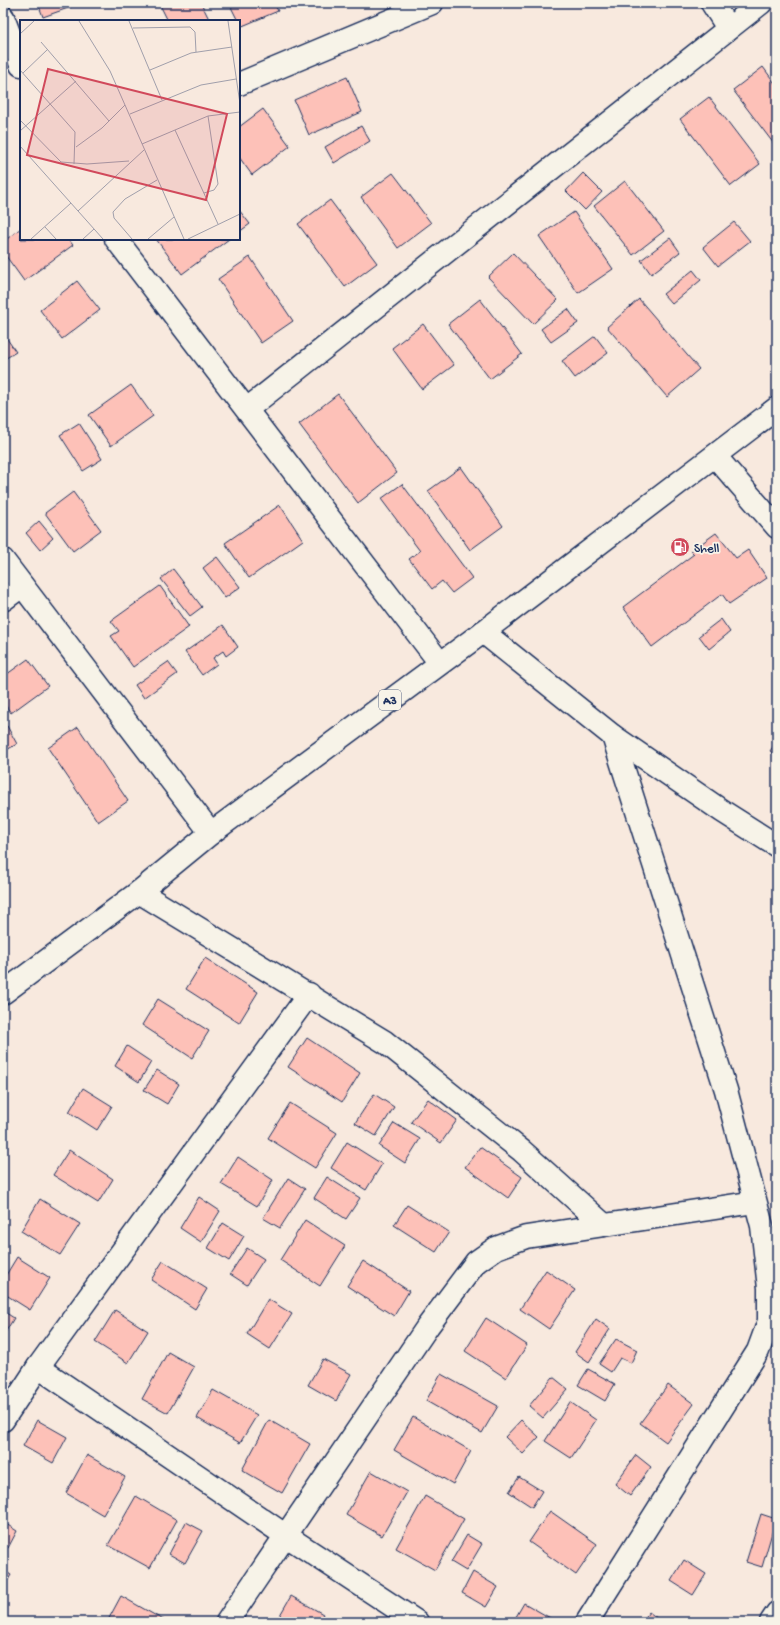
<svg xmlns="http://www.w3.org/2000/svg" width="780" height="1625" viewBox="0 0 780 1625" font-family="'Gochi Hand',sans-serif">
  <rect width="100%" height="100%" fill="#f8e9de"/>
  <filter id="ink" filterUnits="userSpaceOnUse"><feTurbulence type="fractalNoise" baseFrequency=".025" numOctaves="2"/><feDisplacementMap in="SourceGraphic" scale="8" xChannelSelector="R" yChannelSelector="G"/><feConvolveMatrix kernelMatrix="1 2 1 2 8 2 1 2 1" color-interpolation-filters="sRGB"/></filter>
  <g filter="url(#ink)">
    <!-- building -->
    <g fill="#fdc1b8" stroke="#1b2f5e">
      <polygon points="38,3 82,3 43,17"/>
      <polygon points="159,3 201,3 210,21 168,21"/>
      <polygon points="229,3 274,3 278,11 240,27 239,21 238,21"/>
      <polygon points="763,67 777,86 777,148 733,90"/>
      <polygon points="347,77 362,112 309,135 294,100"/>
      <polygon points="709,97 760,164 731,186 680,119"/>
      <polygon points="263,109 290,146 252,175 239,157 239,127"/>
      <polygon points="361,126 370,141 334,163 325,147"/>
      <polygon points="393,173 431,223 398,248 361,197"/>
      <polygon points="583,173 602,192 585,210 566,191"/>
      <polygon points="625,181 664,231 633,255 594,206"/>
      <polygon points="330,200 377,263 345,287 298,224"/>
      <polygon points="239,210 250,224 239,232"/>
      <polygon points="574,212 613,269 578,293 539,236"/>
      <polygon points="734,222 750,241 718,266 703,247"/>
      <polygon points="21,228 21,239 68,239 73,245 24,281 3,252 3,242"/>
      <polygon points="670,238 680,252 651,274 641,260"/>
      <polygon points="156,239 229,239 182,274"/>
      <polygon points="513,253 558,300 533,324 488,277"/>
      <polygon points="250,257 293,321 261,343 218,279"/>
      <polygon points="693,270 701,280 672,304 663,294"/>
      <polygon points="77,281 100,310 62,339 40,310"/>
      <polygon points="480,299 522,354 490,379 448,324"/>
      <polygon points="639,299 699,369 667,397 607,327"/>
      <polygon points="568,309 578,323 551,342 541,329"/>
      <polygon points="423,324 454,365 422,389 392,348"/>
      <polygon points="3,333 16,352 3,360"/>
      <polygon points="595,336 608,353 575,378 562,361"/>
      <polygon points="131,385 153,416 111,446 89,415"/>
      <polygon points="338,394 397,473 358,503 299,424"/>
      <polygon points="79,423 102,459 83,471 60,435"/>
      <polygon points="461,467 503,526 470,550 428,491"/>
      <polygon points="402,484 472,578 452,593 442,581 432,589 409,559 420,551 381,499"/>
      <polygon points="73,492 101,530 73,551 45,513"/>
      <polygon points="280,505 303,540 249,578 225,543"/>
      <polygon points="39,521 53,538 40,550 26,533"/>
      <polygon points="716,533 736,558 748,550 767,578 729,604 722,594 652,647 623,607 694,554 691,551"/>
      <polygon points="217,557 240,587 225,598 203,568"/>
      <polygon points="173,569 202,607 190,616 161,579"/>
      <polygon points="160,586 189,627 133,667 111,636 119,631 111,621"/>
      <polygon points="721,619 730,632 709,649 699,636"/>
      <polygon points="223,625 238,647 226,656 223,651 213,658 217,664 202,675 185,652"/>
      <polygon points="28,659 48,686 11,713 3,702 3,677"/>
      <polygon points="168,662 177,674 144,698 135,685"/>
      <polygon points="7,726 17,744 3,752 3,728"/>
      <polygon points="78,727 128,801 98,822 48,748"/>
      <polygon points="777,741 777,756 770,751"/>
      <polygon points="205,958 258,992 239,1023 186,989"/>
      <polygon points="158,999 209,1031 192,1058 142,1025"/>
      <polygon points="307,1038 360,1073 342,1102 288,1067"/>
      <polygon points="127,1046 151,1062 139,1082 115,1066"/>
      <polygon points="157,1070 179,1084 167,1104 144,1090"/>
      <polygon points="83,1088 112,1106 97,1130 69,1112"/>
      <polygon points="374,1094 394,1107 376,1136 355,1123"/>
      <polygon points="428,1099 457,1120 441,1143 411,1122"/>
      <polygon points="290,1103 337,1133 315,1168 268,1138"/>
      <polygon points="394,1123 420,1139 405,1163 379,1146"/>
      <polygon points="347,1142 382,1164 366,1190 331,1168"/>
      <polygon points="480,1147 522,1177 508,1198 465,1167"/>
      <polygon points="69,1150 113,1179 98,1203 53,1175"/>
      <polygon points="238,1157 273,1180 257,1206 221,1184"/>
      <polygon points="327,1177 360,1198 346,1219 314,1198"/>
      <polygon points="288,1178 305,1189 280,1228 263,1218"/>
      <polygon points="199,1197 220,1211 201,1242 180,1228"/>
      <polygon points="40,1199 80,1224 60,1255 21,1231"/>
      <polygon points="407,1205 449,1232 436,1252 394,1225"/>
      <polygon points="305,1220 345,1246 320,1286 280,1260"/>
      <polygon points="223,1223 244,1236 229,1261 208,1248"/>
      <polygon points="247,1248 264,1259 247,1285 230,1274"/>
      <polygon points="17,1257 50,1278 30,1310 3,1293 3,1280"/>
      <polygon points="163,1261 207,1289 195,1309 151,1280"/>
      <polygon points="363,1261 409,1291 394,1316 347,1286"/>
      <polygon points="546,1270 575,1290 549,1329 520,1309"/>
      <polygon points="268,1299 292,1314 270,1349 247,1334"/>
      <polygon points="115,1310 148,1331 128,1363 95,1342"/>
      <polygon points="3,1311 14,1318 3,1336"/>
      <polygon points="486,1318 527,1345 506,1378 465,1351"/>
      <polygon points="596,1319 610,1329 589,1362 575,1352"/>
      <polygon points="616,1339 637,1350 631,1363 620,1358 611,1372 599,1364"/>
      <polygon points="168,1352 194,1367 168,1413 142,1399"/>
      <polygon points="323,1359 351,1374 336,1401 308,1385"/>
      <polygon points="588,1369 615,1384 605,1401 578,1385"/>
      <polygon points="441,1374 498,1406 482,1433 426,1401"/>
      <polygon points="553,1377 568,1389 543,1418 529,1406"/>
      <polygon points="668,1385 694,1404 666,1442 640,1423"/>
      <polygon points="213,1390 257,1415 240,1443 197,1418"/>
      <polygon points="570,1402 596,1420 571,1458 545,1441"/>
      <polygon points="413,1417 471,1451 453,1484 394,1450"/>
      <polygon points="37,1420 67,1437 53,1463 23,1446"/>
      <polygon points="269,1420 310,1444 282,1493 242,1470"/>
      <polygon points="521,1420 539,1437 523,1454 505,1437"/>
      <polygon points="87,1455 125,1477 103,1515 66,1493"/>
      <polygon points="636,1455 651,1467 630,1496 615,1484"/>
      <polygon points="371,1471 407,1492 382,1536 346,1515"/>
      <polygon points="519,1477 542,1491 532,1507 509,1492"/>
      <polygon points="136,1496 177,1520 150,1568 108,1545"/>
      <polygon points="425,1496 464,1519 435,1570 396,1548"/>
      <polygon points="550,1511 597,1544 576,1575 529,1542"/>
      <polygon points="761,1514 776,1519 762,1567 746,1562"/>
      <polygon points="3,1522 17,1531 8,1548 3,1546"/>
      <polygon points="186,1522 203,1531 185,1563 169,1554"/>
      <polygon points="467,1535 482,1544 466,1571 451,1562"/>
      <polygon points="684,1560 706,1574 693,1595 671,1581"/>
      <polygon points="3,1570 11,1575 3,1588"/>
      <polygon points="473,1572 498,1587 486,1607 462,1593"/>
      <polygon points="121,1596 167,1622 107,1622"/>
      <polygon points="291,1596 323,1614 319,1622 276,1622"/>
      <polygon points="524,1603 552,1619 550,1622 513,1622"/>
      <polygon points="649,1612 662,1622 642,1622"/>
    </g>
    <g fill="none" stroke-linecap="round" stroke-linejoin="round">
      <!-- minor casing -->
      <g stroke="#1b2f5e" stroke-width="25">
        <g id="minor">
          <polyline points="712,3 728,28"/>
          <polyline points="3,17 21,65"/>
          <polyline points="239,84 432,3"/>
          <polyline points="116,239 440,663"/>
          <polyline points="247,409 761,3"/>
          <polyline points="715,456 777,527"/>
          <polyline points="3,560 211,833"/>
          <polyline points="3,600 22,586"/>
          <polyline points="483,632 613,736 722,811 777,846"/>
          <polyline points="139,892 385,1042 522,1151 604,1225"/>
          <polyline points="38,1367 285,1535 417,1622"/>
          <polyline points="3,1420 38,1367 309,994"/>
          <polyline points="227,1622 428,1326 476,1262 496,1248 526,1237 755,1202"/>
          <polyline points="587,1622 758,1351 769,1321 769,1288 762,1226 726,1090 613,736"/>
          <polyline points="771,1622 777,1613"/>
        </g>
      </g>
      <!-- highway casing -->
      <g stroke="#1b2f5e" stroke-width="25">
        <polyline id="highway" points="3,993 139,892 211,833 483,632 777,408"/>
      </g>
      <!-- minor -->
      <use href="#minor" stroke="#f7f3e8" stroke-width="22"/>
      <!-- highway -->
      <use href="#highway" stroke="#f7f3e8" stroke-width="22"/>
    </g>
  </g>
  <!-- icons -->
  <defs>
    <g id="fuel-disc" transform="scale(1)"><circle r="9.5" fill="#d1495b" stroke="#f7f3e8"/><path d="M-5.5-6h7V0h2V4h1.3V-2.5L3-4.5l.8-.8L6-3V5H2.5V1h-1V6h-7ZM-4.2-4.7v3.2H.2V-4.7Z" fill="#fff"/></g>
  </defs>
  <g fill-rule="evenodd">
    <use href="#fuel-disc" x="680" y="547"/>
  </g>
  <g text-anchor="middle" stroke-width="3.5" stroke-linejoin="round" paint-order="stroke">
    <!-- shield labels -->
    <rect fill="#f7f3e8" stroke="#5d6a87" stroke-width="1" x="379" y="690" width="22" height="20" rx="3"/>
    <g font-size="12" font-weight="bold" fill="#1b2f5e">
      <text x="390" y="704">A3</text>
    </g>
    <!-- poi labels -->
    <g font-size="13" fill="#1b2f5e" stroke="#f7f3e8" text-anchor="start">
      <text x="694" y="552">Shell</text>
    </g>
  </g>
  <!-- overview -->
  <g transform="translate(20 20)">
    <rect width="220" height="220" fill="#f8e9de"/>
    <path fill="none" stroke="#a09fab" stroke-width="1" d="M 59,1 L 90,51 L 164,219M 109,1 L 142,80M 208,1 L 220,84M 113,8 L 170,7 L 175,12 L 176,32M 0,14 L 14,1M 21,22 L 89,101M 0,50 L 55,112 L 54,144M 130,50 L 171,33 L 212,27M 3,53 L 28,29M 110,94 L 181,65 L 216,59M 0,100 L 41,142 L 67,144 L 109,141M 155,110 L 198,204M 0,111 L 56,61M 122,124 L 188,96 L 220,92M 0,126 L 83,219M 56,127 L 82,108 L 105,85M 184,173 L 194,170 L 198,164 L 188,96M 58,191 L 124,130M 25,207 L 36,219M 11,219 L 51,183M 63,219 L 74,209M 112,219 L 94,198 L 93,192 L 105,179 L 137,160M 128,219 L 154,197M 168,219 L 220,194"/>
    <path fill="#d1495b" fill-opacity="0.15" stroke="#d1495b" stroke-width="2" d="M 28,49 L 207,94 L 186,180 L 7,135 Z"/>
    <rect width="220" height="220" fill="none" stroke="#1b2f5e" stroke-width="2"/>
  </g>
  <!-- margin -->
  <rect width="780" height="1625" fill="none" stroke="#f7f3e8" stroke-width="16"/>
  <rect x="8" y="8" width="764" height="1609" fill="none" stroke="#1b2f5e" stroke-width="1.5" filter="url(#ink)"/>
</svg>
